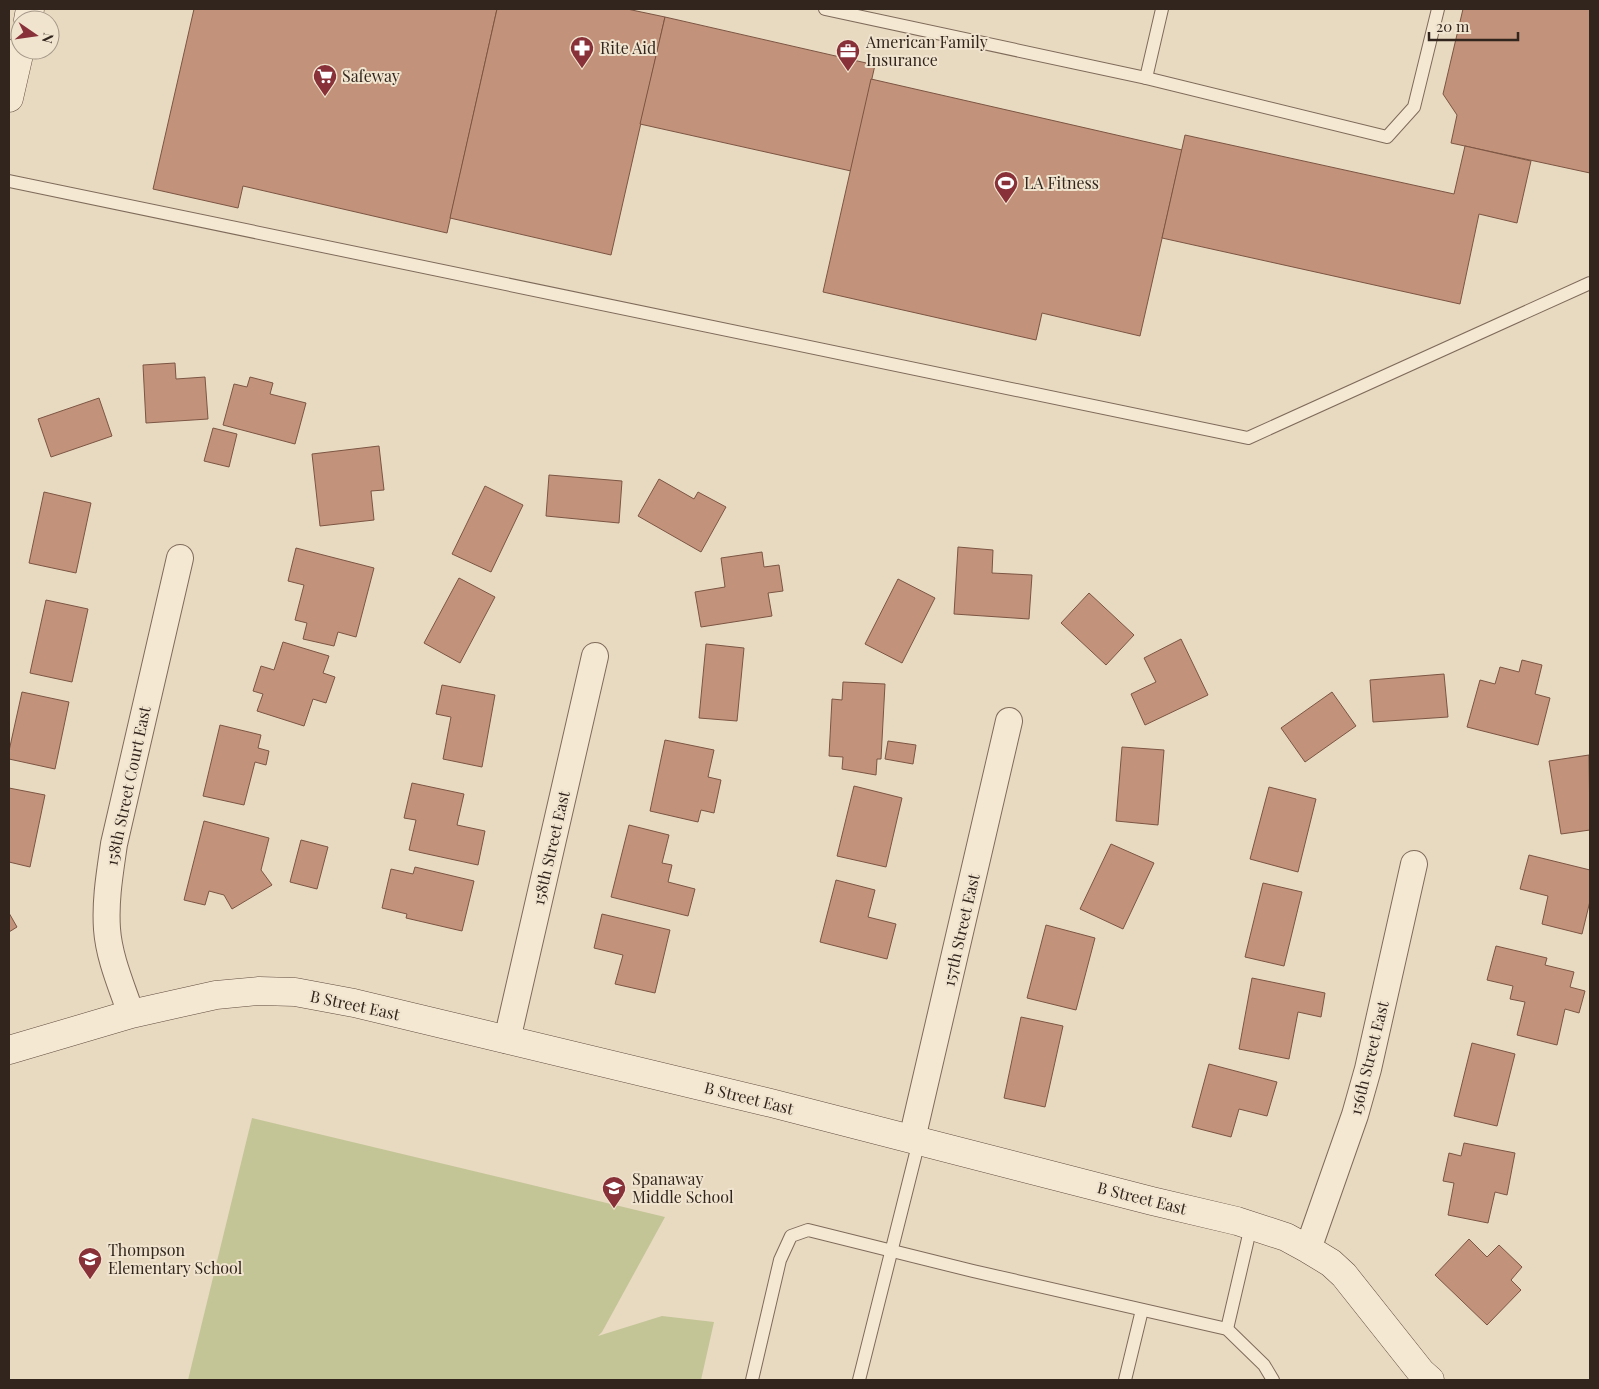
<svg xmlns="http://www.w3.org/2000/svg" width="1599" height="1389" viewBox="0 0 1599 1389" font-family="'Playfair Display',serif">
  <rect width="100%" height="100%" fill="#e8d9c1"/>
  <!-- green -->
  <polygon fill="#c3c596" points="252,1118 665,1217 602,1332 598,1336 662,1316 714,1322 701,1380 188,1380"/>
  <!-- building -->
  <g fill="#c2937a" stroke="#7c5543">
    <polygon points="194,9 497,9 447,233 243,186 238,208 153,189"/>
    <polygon points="497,9 627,9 665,17 611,255 450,218"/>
    <polygon points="1463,9 1590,9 1590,173 1451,143 1457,115 1443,94"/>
    <polygon points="665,17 875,65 851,171 640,124"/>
    <polygon points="871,79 1182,150 1140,336 1042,313 1036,340 823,292"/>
    <polygon points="1185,135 1454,194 1465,146 1531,161 1517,223 1479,214 1460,304 1162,238"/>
    <polygon points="175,363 176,379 205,377 208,419 146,423 143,365"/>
    <polygon points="250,377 273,383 270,394 306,403 295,444 223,425 234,384 247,387"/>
    <polygon points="99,398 112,436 51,457 38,419"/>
    <polygon points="213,428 237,434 229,467 204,461"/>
    <polygon points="379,446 384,490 371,491 374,520 320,526 312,454"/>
    <polygon points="549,475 622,481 619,523 546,516"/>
    <polygon points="659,479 694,499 698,492 726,507 701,552 638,516"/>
    <polygon points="485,486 523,505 491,572 452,554"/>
    <polygon points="44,492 91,503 76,573 29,563"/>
    <polygon points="958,547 993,550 992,573 1032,575 1029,619 954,614"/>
    <polygon points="296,548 374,568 356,637 338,632 334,646 303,639 307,623 295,620 304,585 288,581"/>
    <polygon points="762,552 764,567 779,565 783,591 768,593 772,616 701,627 695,592 725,587 721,558"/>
    <polygon points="459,578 495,597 460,663 424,643"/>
    <polygon points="898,579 935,598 902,663 865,644"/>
    <polygon points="1089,593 1134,635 1106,665 1061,623"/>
    <polygon points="46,600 88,609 72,682 30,673"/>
    <polygon points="1181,639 1208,695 1145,725 1131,694 1156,682 1144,658"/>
    <polygon points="283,642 329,656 323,673 335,677 326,703 313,699 304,726 257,711 263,694 253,691 261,666 274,670"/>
    <polygon points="706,644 744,648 737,721 699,718"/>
    <polygon points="1522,660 1542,665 1535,694 1550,698 1538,745 1467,727 1480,680 1495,684 1500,667 1519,672"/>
    <polygon points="1444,674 1448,717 1373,722 1370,680"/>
    <polygon points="843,682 885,684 881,759 877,759 876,775 842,769 843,757 829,756 832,699 842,700"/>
    <polygon points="442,685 495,695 482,767 443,759 451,717 436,714"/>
    <polygon points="22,692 69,702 55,769 9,759 9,751"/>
    <polygon points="1332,692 1356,726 1305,762 1281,728"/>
    <polygon points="220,725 261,735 258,748 269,751 266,765 255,762 244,805 203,796"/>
    <polygon points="665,740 714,750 708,777 721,780 714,813 701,810 698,822 650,811"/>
    <polygon points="888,741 916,745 913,764 885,759"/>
    <polygon points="1122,747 1164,750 1158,825 1116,821"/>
    <polygon points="1589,755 1590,830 1561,834 1549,761"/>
    <polygon points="412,783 464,794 457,825 485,831 478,865 409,850 416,820 404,818"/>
    <polygon points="854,786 902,798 886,867 837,856"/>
    <polygon points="1269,787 1316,799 1298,872 1250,859"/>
    <polygon points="9,788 45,795 30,867 9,862"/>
    <polygon points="204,821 269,838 261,870 272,885 232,909 224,895 209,891 205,905 184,900"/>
    <polygon points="629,825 669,835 662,863 672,865 668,882 695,889 688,916 611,897"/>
    <polygon points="301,840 328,847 317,889 290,882"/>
    <polygon points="1111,844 1154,863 1123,929 1080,909"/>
    <polygon points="1529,855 1590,870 1590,901 1582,934 1542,924 1548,896 1520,889"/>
    <polygon points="415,867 474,881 462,931 406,918 407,914 382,908 391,869 413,874"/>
    <polygon points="836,880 875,890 868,917 896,924 887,959 820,942"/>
    <polygon points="1263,883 1302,892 1284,966 1245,957"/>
    <polygon points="9,913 17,927 9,932"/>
    <polygon points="602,914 670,930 655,993 615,984 623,955 594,948"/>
    <polygon points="1046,925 1095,938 1076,1010 1027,998"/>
    <polygon points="1496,946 1547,958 1545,965 1574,972 1570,987 1585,991 1579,1013 1565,1009 1557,1045 1517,1035 1525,1002 1510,999 1513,986 1487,980"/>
    <polygon points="1252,978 1325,993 1321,1017 1298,1012 1289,1059 1239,1049"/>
    <polygon points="1021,1017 1063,1026 1045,1107 1004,1098"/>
    <polygon points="1472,1043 1515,1054 1497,1126 1454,1116"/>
    <polygon points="1209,1064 1277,1082 1267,1116 1239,1109 1231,1137 1192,1127"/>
    <polygon points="1464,1143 1515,1153 1507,1195 1495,1192 1488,1223 1448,1215 1454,1183 1443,1181 1449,1153 1461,1156"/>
    <polygon points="1469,1239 1487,1257 1499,1245 1522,1267 1511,1280 1521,1290 1487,1325 1435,1275"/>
  </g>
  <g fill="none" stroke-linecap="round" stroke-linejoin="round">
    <!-- lane casing -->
    <g stroke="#7f6b5a" stroke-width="14">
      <g id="lane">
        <polyline points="825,9 1146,78 1387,137 1414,107 1438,9"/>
        <polyline points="1146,78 1162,9"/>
        <polyline points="9,181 1248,438 1590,283"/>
        <polyline points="1227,1329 1251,1226"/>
        <polyline points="752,1380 780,1260 791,1236 808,1230 973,1271 1227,1329 1264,1365 1273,1380"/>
        <polyline points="859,1380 919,1141"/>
        <polyline points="1125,1380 1142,1310"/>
      </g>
    </g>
    <!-- street casing -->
    <g stroke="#7f6b5a" stroke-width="28">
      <g id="street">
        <path d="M 131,1014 C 122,987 109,958 107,929 C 105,900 110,872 114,844 L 180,558"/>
        <polyline points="507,1040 595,656"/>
        <polyline points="912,1139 1009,721"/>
        <polyline points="1308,1249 1355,1115 1368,1069 1414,864"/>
      </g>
    </g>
    <!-- secondary casing -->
    <g stroke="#614d3e" stroke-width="29">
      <g id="secondary">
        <polyline points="28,20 30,9"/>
        <polyline points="9,98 20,50"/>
        <polyline points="9,1050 131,1014 216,995 259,991 295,992 354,1003 771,1103 1152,1201 1237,1221 1286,1237 1308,1249 1331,1263 1344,1275 1421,1372 1430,1380"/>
      </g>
    </g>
    <!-- lane -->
    <use href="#lane" stroke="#f4e8d3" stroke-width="12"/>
    <!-- street -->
    <use href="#street" stroke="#f4e8d3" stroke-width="26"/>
    <!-- secondary -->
    <use href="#secondary" stroke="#f4e8d3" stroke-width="28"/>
  </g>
  <!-- icons -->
  <defs>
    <g id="pharmacy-pin" transform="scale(1.25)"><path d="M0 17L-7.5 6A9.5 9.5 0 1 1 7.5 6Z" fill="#883138" stroke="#f1e4cf"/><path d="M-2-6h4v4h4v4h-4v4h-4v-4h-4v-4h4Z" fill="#fff"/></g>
    <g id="office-pin" transform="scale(1.25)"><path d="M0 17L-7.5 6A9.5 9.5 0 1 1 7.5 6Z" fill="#883138" stroke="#f1e4cf"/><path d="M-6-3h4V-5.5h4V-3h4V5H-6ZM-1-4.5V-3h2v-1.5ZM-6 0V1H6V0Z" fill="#fff"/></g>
    <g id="supermarket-pin" transform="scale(1.25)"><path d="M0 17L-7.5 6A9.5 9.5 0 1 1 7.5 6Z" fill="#883138" stroke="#f1e4cf"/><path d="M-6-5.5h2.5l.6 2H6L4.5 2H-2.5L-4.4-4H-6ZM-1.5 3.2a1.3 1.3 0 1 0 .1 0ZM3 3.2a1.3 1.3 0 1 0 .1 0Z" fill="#fff"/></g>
    <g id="stadium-pin" transform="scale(1.25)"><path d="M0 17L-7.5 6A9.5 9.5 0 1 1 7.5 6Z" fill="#883138" stroke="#f1e4cf"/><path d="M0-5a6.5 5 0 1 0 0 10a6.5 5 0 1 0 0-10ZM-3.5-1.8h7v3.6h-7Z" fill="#fff"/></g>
    <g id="school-pin" transform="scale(1.25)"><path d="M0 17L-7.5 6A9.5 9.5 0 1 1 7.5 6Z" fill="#883138" stroke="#f1e4cf"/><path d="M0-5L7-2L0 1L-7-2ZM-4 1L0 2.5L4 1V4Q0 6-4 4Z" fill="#fff"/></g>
  </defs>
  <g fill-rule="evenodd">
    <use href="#pharmacy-pin" x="582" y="48"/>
    <use href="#office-pin" x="848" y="51"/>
    <use href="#supermarket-pin" x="325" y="76"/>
    <use href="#stadium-pin" x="1006" y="183"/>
    <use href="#school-pin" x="614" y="1188"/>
    <use href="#school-pin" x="90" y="1259"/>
  </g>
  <g text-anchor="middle" stroke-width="4" stroke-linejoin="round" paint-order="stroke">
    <!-- poi labels -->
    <g font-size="16" fill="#31251d" stroke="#f1e4cf" text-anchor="start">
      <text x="866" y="48">American Family<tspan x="866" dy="18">Insurance</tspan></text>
      <text x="600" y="54">Rite Aid</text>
      <text x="342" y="82">Safeway</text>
      <text x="1024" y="189">LA Fitness</text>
      <text x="632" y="1185">Spanaway<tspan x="632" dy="18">Middle School</tspan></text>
      <text x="108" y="1256">Thompson<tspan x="108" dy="18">Elementary School</tspan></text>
    </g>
    <!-- street labels -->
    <g font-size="16" fill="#31251d" stroke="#f1e4cf">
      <text transform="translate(128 786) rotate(-78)" y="6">158th Street Court East</text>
      <text transform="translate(551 848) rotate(-77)" y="6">158th Street East</text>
      <text transform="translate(961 930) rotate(-77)" y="6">157th Street East</text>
      <text transform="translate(355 1005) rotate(12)" y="6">B Street East</text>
      <text transform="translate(1369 1058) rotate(-76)" y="6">156th Street East</text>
      <text transform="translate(749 1098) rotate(14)" y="6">B Street East</text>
      <text transform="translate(1142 1198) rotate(14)" y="6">B Street East</text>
    </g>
  </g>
  <!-- border -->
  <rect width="1599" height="1389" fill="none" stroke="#31251d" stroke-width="20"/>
  <!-- north arrow -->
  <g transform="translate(35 35) rotate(103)"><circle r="24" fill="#f1e4cf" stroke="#a49888"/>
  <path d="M0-4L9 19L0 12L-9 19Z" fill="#883138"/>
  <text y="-8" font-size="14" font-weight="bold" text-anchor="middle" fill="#31251d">N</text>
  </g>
  <!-- scale -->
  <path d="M1429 32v8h89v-8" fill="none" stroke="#31251d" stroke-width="2.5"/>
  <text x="1436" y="32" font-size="15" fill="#31251d" stroke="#f1e4cf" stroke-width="4" paint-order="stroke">20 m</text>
</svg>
